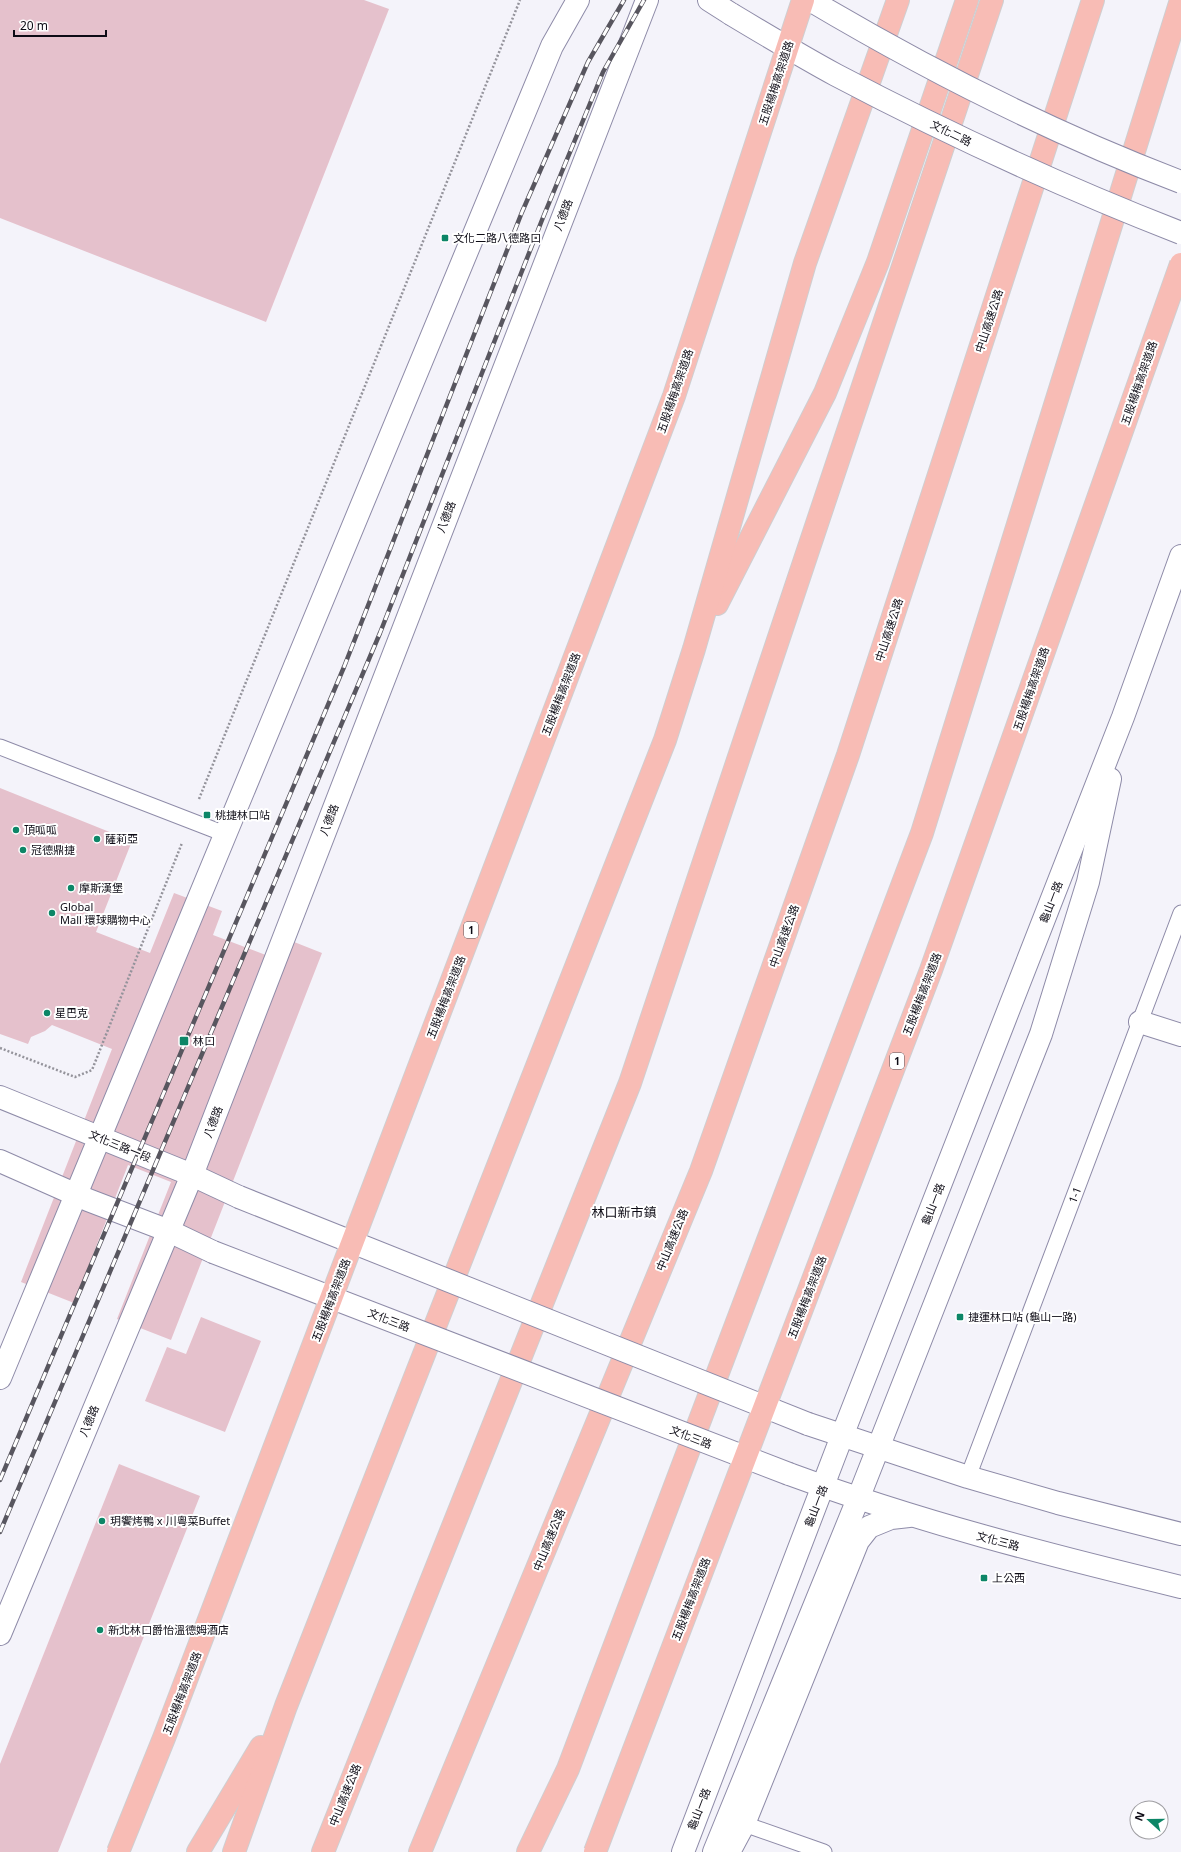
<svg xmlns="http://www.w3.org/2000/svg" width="1181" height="1852" viewBox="0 0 1181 1852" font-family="'Noto Sans','Noto Sans TC',sans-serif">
  <rect width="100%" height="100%" fill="#f4f3fa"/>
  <!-- building -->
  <g fill="#e5c1cc">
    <polygon points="0,0 364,0 389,9 266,322 0,218"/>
    <polygon points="0,788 132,841 96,932 150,953 174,893 222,911 213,935 271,957 279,936 322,953 171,1340 117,1319 171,1182 128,1165 74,1303 21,1282 112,1049 52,1025 45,1031 31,1037 28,1044 0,1034"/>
    <polygon points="201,1317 261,1341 225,1432 145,1401 167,1347 186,1354"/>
    <polygon points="119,1464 200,1496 58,1852 0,1852 0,1764"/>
  </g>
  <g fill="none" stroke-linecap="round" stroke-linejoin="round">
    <!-- service casing -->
    <g stroke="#8e8ba8" stroke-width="17">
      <g id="service">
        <polyline points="0,747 225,834"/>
        <polyline points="968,1477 1181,913"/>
        <polyline points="744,1824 824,1852"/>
      </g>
    </g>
    <!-- pedestrian casing -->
    <g stroke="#8e8ba8" stroke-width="24">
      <polyline id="pedestrian" points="1140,1022 1181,1035"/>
    </g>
    <!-- tertiary casing -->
    <g stroke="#8e8ba8" stroke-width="24">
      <g id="tertiary">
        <polyline points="709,0 731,14"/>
        <polyline points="0,1097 192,1175 239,1197"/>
        <polyline points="0,1161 88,1200 169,1231 213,1252"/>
        <polyline points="0,1378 552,46 578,0"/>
        <polyline points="808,1424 968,1477 1058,1503 1181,1534"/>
        <path d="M 789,1474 C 917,1521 1048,1555 1181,1587"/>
        <polyline points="0,1634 192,1175 647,0"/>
        <polyline points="683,1852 842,1436 1123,717 1181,556"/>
        <polyline points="714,1852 858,1499 1041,1034 1088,882 1110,779"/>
        <polyline points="729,1852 744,1824 858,1541 869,1527 891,1518 909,1516"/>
      </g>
    </g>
    <!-- motorway casing -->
    <g stroke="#cfced0" stroke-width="24">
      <g id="motorway">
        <polyline points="717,604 825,393 878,262 967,0"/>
        <polyline points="198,1852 261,1747"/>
        <polyline points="234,1852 286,1706 665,740 694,649 805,263 898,0"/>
        <polyline points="323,1852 630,1083 992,0"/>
        <polyline points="420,1852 701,1171 848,755 1093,0"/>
        <polyline points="528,1852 568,1769 922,833 1181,0"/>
      </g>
    </g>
    <!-- path -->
    <g stroke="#94939b" stroke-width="2.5" stroke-dasharray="2 2" stroke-linecap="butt">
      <polyline points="199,799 520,0"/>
      <polyline points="0,1048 75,1077 92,1070 182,843"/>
    </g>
    <!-- service -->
    <use href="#service" stroke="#fff" stroke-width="15"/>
    <!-- pedestrian -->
    <use href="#pedestrian" stroke="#fff" stroke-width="22"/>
    <!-- tertiary -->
    <use href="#tertiary" stroke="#fff" stroke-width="22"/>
    <!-- motorway -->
    <use href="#motorway" stroke="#f8bcb5" stroke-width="22"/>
    <!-- rail casing -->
    <g stroke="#58565f" stroke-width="4.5">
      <g id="rail">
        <polyline points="0,1480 344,667 522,212 588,62 624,0"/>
        <polyline points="0,1532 380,633 542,220 603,72 644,0"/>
      </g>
    </g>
    <!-- rail -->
    <use href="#rail" stroke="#fff" stroke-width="3" stroke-dasharray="9" stroke-linecap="butt"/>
    <!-- tertiary-bridge casing -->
    <g stroke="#8e8ba8" stroke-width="24" stroke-linecap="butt">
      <g id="tertiary-bridge">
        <path d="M 810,0 C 928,70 1052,133 1181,182"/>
        <path d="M 731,14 C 766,35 801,56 836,75 C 948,134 1063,187 1181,233"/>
        <polyline points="239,1197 808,1424"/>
        <polyline points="213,1252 789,1474"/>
      </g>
    </g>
    <!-- motorway-bridge casing -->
    <g stroke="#cfced0" stroke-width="24" stroke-linecap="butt">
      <g id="motorway-bridge">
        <polyline points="118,1852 164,1738 674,396 803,0"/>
        <polyline points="595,1852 931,970 1181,264"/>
      </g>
    </g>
    <!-- tertiary-bridge -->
    <use href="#tertiary-bridge" stroke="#fff" stroke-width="22"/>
    <!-- motorway-bridge -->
    <use href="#motorway-bridge" stroke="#f8bcb5" stroke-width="22"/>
  </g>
  <!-- markers -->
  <g fill="#0d8667" stroke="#fff" stroke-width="1.5">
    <rect x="441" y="234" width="8" height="8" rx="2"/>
    <rect x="203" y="811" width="8" height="8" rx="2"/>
    <circle cx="16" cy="830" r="4"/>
    <circle cx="97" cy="839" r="4"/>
    <circle cx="23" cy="850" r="4"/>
    <circle cx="71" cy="888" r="4"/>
    <circle cx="52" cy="913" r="4"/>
    <circle cx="47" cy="1013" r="4"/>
    <rect x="179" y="1036" width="10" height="10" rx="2"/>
    <rect x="956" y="1313" width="8" height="8" rx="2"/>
    <circle cx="102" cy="1521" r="4"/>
    <rect x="980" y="1574" width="8" height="8" rx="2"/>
    <circle cx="100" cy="1630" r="4"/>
  </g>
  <g text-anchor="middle" stroke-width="4" stroke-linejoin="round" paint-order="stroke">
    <!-- shield labels -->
    <g fill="#fff" stroke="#56545b" stroke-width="1">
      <rect x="464" y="922" width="14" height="16" rx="3"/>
      <rect x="890" y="1053" width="14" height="16" rx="3"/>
    </g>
    <g font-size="10" font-weight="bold" fill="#0d0b15">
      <text x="471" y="934">1</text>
      <text x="897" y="1065">1</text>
    </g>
    <!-- street labels -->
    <g font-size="11" fill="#0d0b15" stroke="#fff">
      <text transform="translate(776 83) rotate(-72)" y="4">五股楊梅高架道路</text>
      <text transform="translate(951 133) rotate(26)" y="4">文化二路</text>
      <text transform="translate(563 215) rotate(-69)" y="4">八德路</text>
      <text transform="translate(989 321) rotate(-72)" y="4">中山高速公路</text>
      <text transform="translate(1139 383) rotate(-71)" y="4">五股楊梅高架道路</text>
      <text transform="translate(675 391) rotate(-71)" y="4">五股楊梅高架道路</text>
      <text transform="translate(446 517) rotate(-69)" y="4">八德路</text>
      <text transform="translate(889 630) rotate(-72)" y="4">中山高速公路</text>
      <text transform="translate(1031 689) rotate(-71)" y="4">五股楊梅高架道路</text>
      <text transform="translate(561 694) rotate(-69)" y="4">五股楊梅高架道路</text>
      <text transform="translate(329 820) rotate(-69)" y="4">八德路</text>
      <text transform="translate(1051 902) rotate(-69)" y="4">龜山一路</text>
      <text transform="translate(784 936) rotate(-70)" y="4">中山高速公路</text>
      <text transform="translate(922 994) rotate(-69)" y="4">五股楊梅高架道路</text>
      <text transform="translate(446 997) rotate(-69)" y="4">五股楊梅高架道路</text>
      <text transform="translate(213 1122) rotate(-69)" y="4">八德路</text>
      <text transform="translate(120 1146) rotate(22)" y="4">文化三路一段</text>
      <text transform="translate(1075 1195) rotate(-69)" y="4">1-1</text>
      <text transform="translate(933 1204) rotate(-69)" y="4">龜山一路</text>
      <text transform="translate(672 1240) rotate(-68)" y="4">中山高速公路</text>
      <text transform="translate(807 1297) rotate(-69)" y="4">五股楊梅高架道路</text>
      <text transform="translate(331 1300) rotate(-69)" y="4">五股楊梅高架道路</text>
      <text transform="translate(389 1320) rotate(21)" y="4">文化三路</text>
      <text transform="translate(89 1421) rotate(-67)" y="4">八德路</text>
      <text transform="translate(691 1437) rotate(21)" y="4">文化三路</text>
      <text transform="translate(816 1506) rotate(-69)" y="4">龜山一路</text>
      <text transform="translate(549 1540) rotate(-68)" y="4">中山高速公路</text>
      <text transform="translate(998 1541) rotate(15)" y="4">文化三路</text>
      <text transform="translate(691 1599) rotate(-69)" y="4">五股楊梅高架道路</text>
      <text transform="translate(182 1693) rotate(-69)" y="4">五股楊梅高架道路</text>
      <text transform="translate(345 1795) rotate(-68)" y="4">中山高速公路</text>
      <text transform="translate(699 1809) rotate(-69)" y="4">龜山一路</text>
    </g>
    <!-- poi labels -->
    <g font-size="11" fill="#0d0b15" stroke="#fff" text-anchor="start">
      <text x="453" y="242">文化二路八德路口</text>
      <text x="215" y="819">桃捷林口站</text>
      <text x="24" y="834">頂呱呱</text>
      <text x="105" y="843">薩莉亞</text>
      <text x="31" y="854">冠德鼎捷</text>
      <text x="79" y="892">摩斯漢堡</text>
      <text x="60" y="911">Global<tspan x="60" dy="13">Mall 環球購物中心</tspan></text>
      <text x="55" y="1017">星巴克</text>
      <text x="193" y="1045">林口</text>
      <text x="968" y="1321">捷運林口站 (龜山一路)</text>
      <text x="110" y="1525">玥饗烤鴨 x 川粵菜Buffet</text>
      <text x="992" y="1582">上公西</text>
      <text x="108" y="1634">新北林口爵怡溫德姆酒店</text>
    </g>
    <!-- quarter labels -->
    <g font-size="13" fill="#0d0b15" stroke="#fff">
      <text x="624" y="1217">林口新市鎮</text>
    </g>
  </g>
  <!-- north arrow -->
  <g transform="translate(1149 1820) rotate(291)"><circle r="19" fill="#ffffff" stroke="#9e9da1"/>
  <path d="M0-3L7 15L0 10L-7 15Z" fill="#0d8667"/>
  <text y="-6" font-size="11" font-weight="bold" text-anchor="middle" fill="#0d0b15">N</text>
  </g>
  <!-- scale -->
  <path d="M14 30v6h92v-6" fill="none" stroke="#0d0b15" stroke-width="2"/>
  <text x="20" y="30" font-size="12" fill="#0d0b15" stroke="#ffffff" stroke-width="3" paint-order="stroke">20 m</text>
</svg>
